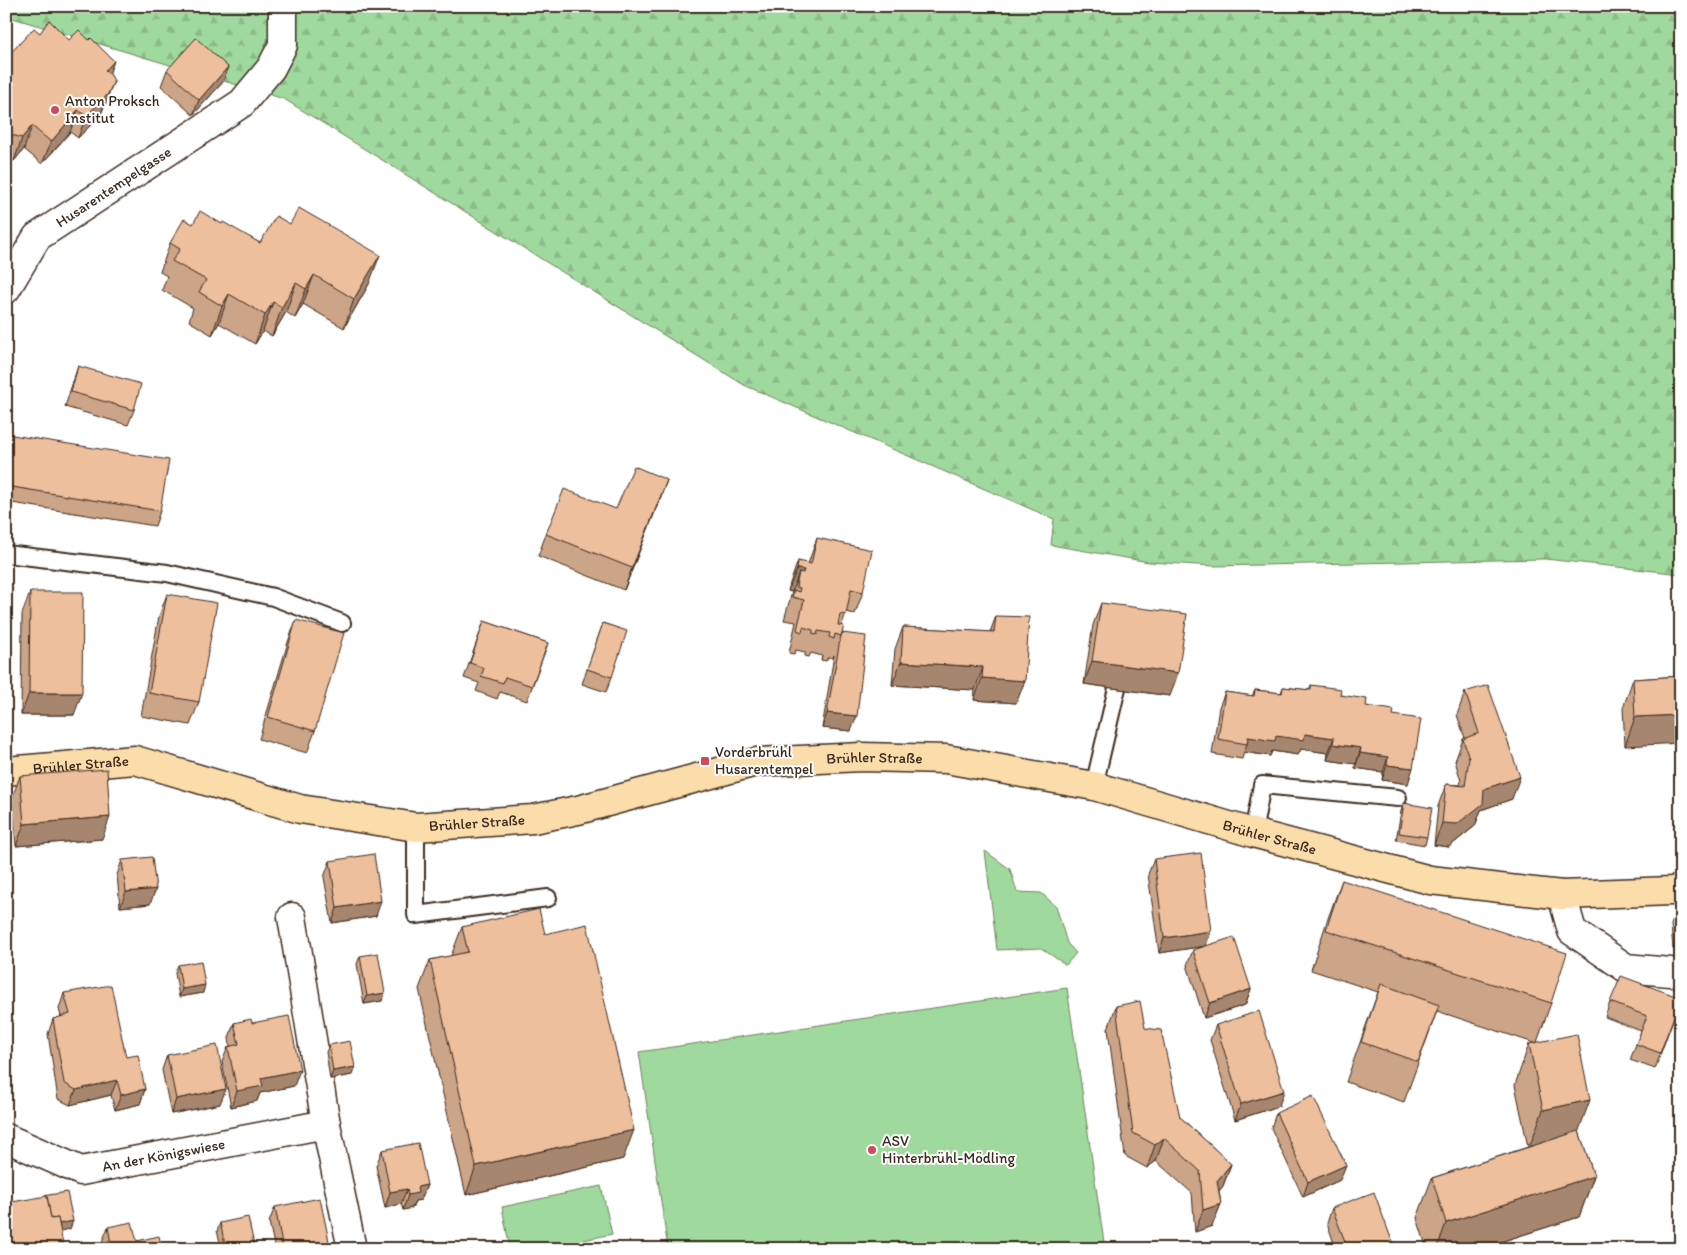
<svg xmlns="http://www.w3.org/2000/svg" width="1687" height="1255" viewBox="0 0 1687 1255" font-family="Itim,sans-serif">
  <defs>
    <pattern id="forest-firs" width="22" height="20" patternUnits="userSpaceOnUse" patternTransform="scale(1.25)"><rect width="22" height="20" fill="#a0d99e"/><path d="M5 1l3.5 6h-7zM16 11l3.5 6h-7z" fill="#8bba88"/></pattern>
  </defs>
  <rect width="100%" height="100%" fill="#fff"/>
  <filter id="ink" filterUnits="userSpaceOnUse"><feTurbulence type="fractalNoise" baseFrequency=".02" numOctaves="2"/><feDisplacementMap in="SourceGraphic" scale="10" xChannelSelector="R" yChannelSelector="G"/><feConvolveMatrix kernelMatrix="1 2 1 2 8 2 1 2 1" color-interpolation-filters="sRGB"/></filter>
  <g filter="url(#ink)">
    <!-- forest -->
    <polygon fill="url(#forest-firs)" stroke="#6e825e" points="6,6 1681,6 1681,574 1545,559 1214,566 1149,562 1051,545 1054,519 744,385 284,99 6,16"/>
    <!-- pitch -->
    <g fill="#a0d99e" stroke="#6e825e">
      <polygon points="985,851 1010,869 1017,892 1041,893 1056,906 1067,943 1076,953 1066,965 1041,948 997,950"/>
      <polygon points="1067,988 1105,1249 668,1249 639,1052"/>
      <polygon points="601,1186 612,1234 541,1249 510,1249 502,1207"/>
    </g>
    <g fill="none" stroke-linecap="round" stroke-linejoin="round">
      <!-- lane casing -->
      <g stroke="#3b2a1e" stroke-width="20">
        <g id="lane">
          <polyline points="6,554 167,573 273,597 342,623"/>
          <polyline points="1094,786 1117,688"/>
          <polyline points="416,827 416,915 548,898"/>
          <polyline points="1253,833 1262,785 1398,798"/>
        </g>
      </g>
      <!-- street casing -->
      <g stroke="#3b2a1e" stroke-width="31">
        <g id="street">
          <path id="s1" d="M 6,289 L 37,237 L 242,103 L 271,68 L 283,45 L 283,6"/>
          <polyline points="292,917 326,1124 352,1249"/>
          <path id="s2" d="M 6,1138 L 81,1171 L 326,1124"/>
        </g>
      </g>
      <!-- secondary casing -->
      <g stroke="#3b2a1e" stroke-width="31">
        <polyline id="secondary" points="1562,895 1572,931 1626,968 1681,973"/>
      </g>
      <!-- primary casing -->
      <g stroke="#3b2a1e" stroke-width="31">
        <g id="primary">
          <path id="s3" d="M 6,771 L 135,760 L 300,809 L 416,827 L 533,819 L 578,810 L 756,762 L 862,757 L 946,759 L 1094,786 L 1253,833 L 1430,880 L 1562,895 L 1672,891 L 1681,889"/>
        </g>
      </g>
      <!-- lane -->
      <use href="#lane" stroke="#fff" stroke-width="16"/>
      <!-- street -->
      <use href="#street" stroke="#fff" stroke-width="28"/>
      <!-- secondary -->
      <use href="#secondary" stroke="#fff" stroke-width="28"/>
      <!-- primary -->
      <use href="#primary" stroke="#fbdcab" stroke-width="28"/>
    </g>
    <!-- wall -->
    <g fill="#cca487" stroke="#3b2a1e">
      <polygon points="40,33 69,40 109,73 106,103 100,116 78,138 70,132 42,164 24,149 14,161 6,158 6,58"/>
      <polygon points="167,70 223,82 193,115 161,86"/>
      <polygon points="193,224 222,224 260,243 369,284 344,328 303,304 295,318 286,312 272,336 263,331 255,344 219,323 212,335 189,321 193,308 162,290 167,276 160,272 170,243"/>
      <polygon points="78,366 134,410 128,425 65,407 73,381"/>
      <polygon points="6,434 160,511 155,526 6,502"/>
      <polygon points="667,480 624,590 538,556 546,534 616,509"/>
      <polygon points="817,538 863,592 855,614 846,612 842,625 842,633 851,731 822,728 834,655 833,658 828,657 826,661 821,660 822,656 811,653 809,657 805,656 805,652 796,650 794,654 789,653 796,622 784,620 792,592 788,591 790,583 798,561 808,564"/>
      <polygon points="30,592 74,715 21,715 22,614"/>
      <polygon points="167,594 199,702 190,725 141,716 159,616"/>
      <polygon points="1101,603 1170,696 1084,684 1093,625"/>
      <polygon points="996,616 1025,681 1016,703 974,700 975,690 892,685 895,649 903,627 990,632"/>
      <polygon points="296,620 315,731 307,753 259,739 288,642"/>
      <polygon points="484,621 548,643 527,701 500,692 497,699 476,691 479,683 464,678"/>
      <polygon points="603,623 612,677 606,692 582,684"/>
      <polygon points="1681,676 1625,746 1623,708 1633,679"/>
      <polygon points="1311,685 1340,695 1366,706 1393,715 1408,784 1382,780 1383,772 1355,768 1356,764 1327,760 1328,753 1301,749 1298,755 1272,751 1270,756 1244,752 1242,759 1212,754 1219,707 1225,692 1252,696 1255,690 1281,693 1283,687 1309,690"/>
      <polygon points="1465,692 1512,799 1481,810 1475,826 1449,847 1434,845 1438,806 1446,784 1460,785 1461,781 1455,761 1463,739 1465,738 1457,715"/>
      <polygon points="20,776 102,839 16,846 12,798"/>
      <polygon points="1404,803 1427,837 1425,845 1396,840 1401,811"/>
      <polygon points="1154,859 1206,946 1251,989 1245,1005 1204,1018 1187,965 1193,950 1205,946 1159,953 1148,874"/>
      <polygon points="122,860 150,904 120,907 117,875"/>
      <polygon points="330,861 376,916 332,923 324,877"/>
      <polygon points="1342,880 1551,1003 1537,1042 1579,1131 1594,1176 1579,1217 1478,1249 1427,1249 1417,1218 1432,1178 1528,1147 1515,1085 1529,1044 1534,1043 1437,1011 1404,1102 1346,1082 1378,992 1311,970 1327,921"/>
      <polygon points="1679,903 1681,903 1681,949 1673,949 1671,925"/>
      <polygon points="462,927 545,934 623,1159 466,1195 419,989 430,960 451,956"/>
      <polygon points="360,956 382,1001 364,1004 357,964"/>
      <polygon points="178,965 203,993 179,997 175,973"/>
      <polygon points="64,993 126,1057 145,1089 140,1104 115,1110 111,1095 70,1105 58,1099 48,1034 53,1019 61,1017 59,1009"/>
      <polygon points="1681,998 1655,1069 1630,1060 1641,1031 1605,1017 1610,1002"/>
      <polygon points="1116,1006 1145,1028 1180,1117 1231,1164 1223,1186 1219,1191 1221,1204 1212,1226 1195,1232 1192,1193 1156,1161 1147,1168 1125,1156 1108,1029"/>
      <polygon points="234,1023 252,1023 294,1086 260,1093 257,1101 231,1107 222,1062 228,1047 230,1046 229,1038"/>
      <polygon points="1216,1025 1279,1106 1235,1120 1210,1040"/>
      <polygon points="329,1045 352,1075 330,1079 326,1052"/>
      <polygon points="167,1055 220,1104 171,1114 162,1070"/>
      <polygon points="1276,1113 1340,1180 1303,1197 1271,1128"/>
      <polygon points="382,1150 427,1185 421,1200 415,1201 412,1208 403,1210 401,1204 385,1208 376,1166"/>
      <polygon points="1681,1197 1681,1233 1677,1233"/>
      <polygon points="275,1207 326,1249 275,1249 269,1222"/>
      <polygon points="1332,1208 1395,1249 1336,1249 1327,1223"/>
      <polygon points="220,1223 255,1249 222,1249 217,1231"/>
      <polygon points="108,1227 137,1241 162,1249 103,1249 102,1242"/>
    </g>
    <!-- shaded-wall -->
    <g fill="#a6866e" stroke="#3b2a1e">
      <polygon points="114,61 106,83 105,71"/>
      <polygon points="228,67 223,82 193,115 199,100"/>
      <polygon points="114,81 100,116 78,138 86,116"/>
      <polygon points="78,110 70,132 42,164 51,142"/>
      <polygon points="32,126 24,149 14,161 22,138"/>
      <polygon points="380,255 369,284 344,328 354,299"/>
      <polygon points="314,275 303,304 295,318 306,289"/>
      <polygon points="296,283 286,312 272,336 282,307"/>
      <polygon points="229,294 219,323 212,335 222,306"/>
      <polygon points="273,302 263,331 255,344 265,315"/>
      <polygon points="667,480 659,502 624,590 632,568"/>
      <polygon points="797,569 804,570 798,588 799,572 792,592 788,591"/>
      <polygon points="1092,661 1178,673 1170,696 1084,684"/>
      <polygon points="901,662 983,667 975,690 892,685"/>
      <polygon points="982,678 1025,681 1016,703 974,700"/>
      <polygon points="29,693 82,693 74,715 21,715"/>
      <polygon points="827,713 857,716 851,731 822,728"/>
      <polygon points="1681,715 1681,743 1625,746 1635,717"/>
      <polygon points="1305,734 1334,738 1328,753 1301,749 1298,755 1272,751 1270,756 1244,752 1247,744 1248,737"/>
      <polygon points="1333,744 1361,748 1356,764 1327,760"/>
      <polygon points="1360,753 1388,757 1383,772 1355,768"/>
      <polygon points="1387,765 1413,768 1408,784 1382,780"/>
      <polygon points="1520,777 1512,799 1481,810 1475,826 1449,847 1434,845 1442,823 1484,789"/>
      <polygon points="110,817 102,839 16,846 24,824"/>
      <polygon points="156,889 150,904 120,907 126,892"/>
      <polygon points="381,901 376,916 332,923 337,908"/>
      <polygon points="1681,927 1681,949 1673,949"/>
      <polygon points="1211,931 1206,946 1159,953 1164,938"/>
      <polygon points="205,985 203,993 179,997 182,989"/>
      <polygon points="1251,989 1245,1005 1204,1018 1210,1003"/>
      <polygon points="385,993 382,1001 364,1004 367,996"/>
      <polygon points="355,1067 352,1075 330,1079 333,1071"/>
      <polygon points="300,1070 294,1086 260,1093 257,1101 231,1107 237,1091 261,1078"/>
      <polygon points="117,1080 111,1095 70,1105 76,1090"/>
      <polygon points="145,1089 140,1104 115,1110 121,1095"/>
      <polygon points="226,1089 220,1104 171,1114 176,1099"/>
      <polygon points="1284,1091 1279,1106 1235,1120 1241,1104"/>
      <polygon points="1590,1100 1575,1141 1528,1151 1543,1110"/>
      <polygon points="634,1130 623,1159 466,1195 476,1166"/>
      <polygon points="1164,1138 1156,1161 1147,1168 1155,1145"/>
      <polygon points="1231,1164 1223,1186 1209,1203 1217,1181"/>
      <polygon points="1346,1165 1340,1180 1303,1197 1308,1182"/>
      <polygon points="1594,1176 1579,1217 1478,1249 1437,1249 1446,1223"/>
      <polygon points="427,1185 421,1200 415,1201 412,1208 403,1210 408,1195 417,1187"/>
      <polygon points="407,1189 401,1204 385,1208 390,1192"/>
      <polygon points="1221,1204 1212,1226 1195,1232 1203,1210"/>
      <polygon points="73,1221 70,1229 46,1234 49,1226"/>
      <polygon points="1681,1221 1681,1233 1677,1233"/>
      <polygon points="329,1241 326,1249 319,1249 321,1243"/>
      <polygon points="36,1244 35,1249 10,1249"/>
      <polygon points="237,1245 236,1249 226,1249 226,1248"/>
    </g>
    <!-- building -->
    <g fill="#edbf9d" stroke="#3b2a1e">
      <polygon points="49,20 69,40 79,30 89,40 91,38 114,61 105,71 111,75 114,81 108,94 86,116 78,110 51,142 32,126 22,138 6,133 6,58 34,28 40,33"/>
      <polygon points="196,38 228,67 199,100 167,70"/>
      <polygon points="299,208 380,255 354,299 314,275 306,289 296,283 282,307 273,302 265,315 229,294 222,306 199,292 206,280 172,261 180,249 170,243 184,219 193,224 200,211 222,224 223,222 260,243 276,216 290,224"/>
      <polygon points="78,366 141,384 134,410 71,392"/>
      <polygon points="6,434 169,460 160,511 6,486"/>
      <polygon points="634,466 667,480 632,568 546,534 564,489 616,509"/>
      <polygon points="817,538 872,550 863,592 851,589 846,615 840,614 838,625 844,626 841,636 835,634 834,639 829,637 830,633 818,631 817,635 813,634 813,630 803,627 802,632 797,630 804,600 792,597 794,590 799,592 800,588 796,587 799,572 803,573 804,570 797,569 798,561 811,564"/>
      <polygon points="30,592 83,592 82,693 29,693"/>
      <polygon points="167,594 217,603 199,702 149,693"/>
      <polygon points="1101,603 1187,614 1178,673 1092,661"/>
      <polygon points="996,616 1029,617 1025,681 982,678 983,667 901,662 903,627 994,632"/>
      <polygon points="296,620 344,633 315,731 268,717"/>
      <polygon points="484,621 548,643 532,686 505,677 503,683 481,676 484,668 470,663"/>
      <polygon points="603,623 627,631 612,677 587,669"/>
      <polygon points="842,633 866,636 857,716 827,713 840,640"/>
      <polygon points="1681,676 1681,715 1635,717 1633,679"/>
      <polygon points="1311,685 1341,689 1340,695 1367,699 1366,706 1394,710 1393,715 1421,719 1413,768 1387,765 1388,757 1360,753 1361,748 1333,744 1334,738 1305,734 1304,740 1276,736 1275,741 1248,737 1247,744 1218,739 1225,692 1254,696 1255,690 1282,693 1283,687 1311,690"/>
      <polygon points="1488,685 1520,777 1484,789 1483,804 1457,824 1442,823 1446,784 1465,786 1469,758 1463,739 1479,733 1465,692"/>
      <polygon points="107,769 110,817 24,824 20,776"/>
      <polygon points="1404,803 1432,808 1427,837 1399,833"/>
      <polygon points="1201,853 1211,931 1164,938 1154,859"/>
      <polygon points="374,854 381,901 337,908 330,861"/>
      <polygon points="152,857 156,889 126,892 122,860"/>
      <polygon points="1342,880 1567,953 1551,1003 1326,930"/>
      <polygon points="1679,903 1681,903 1681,925"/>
      <polygon points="539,909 545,934 587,924 634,1130 476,1166 430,960 468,952 462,927"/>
      <polygon points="1234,937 1251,989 1210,1003 1193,950"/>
      <polygon points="378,953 385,993 367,996 360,956"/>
      <polygon points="201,961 205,985 182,989 178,965"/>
      <polygon points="1621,976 1681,998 1660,1053 1636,1044 1647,1016 1610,1002"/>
      <polygon points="1381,984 1439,1005 1418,1062 1361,1042"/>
      <polygon points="111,985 126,1057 138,1055 145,1089 121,1095 117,1080 76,1090 64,1083 53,1019 70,1014 64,993"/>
      <polygon points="1140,1001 1145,1028 1161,1030 1180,1117 1231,1164 1217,1181 1221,1204 1203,1210 1200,1171 1164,1138 1155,1145 1133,1133 1116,1006"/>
      <polygon points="1259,1011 1284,1091 1241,1104 1216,1025"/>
      <polygon points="289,1016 300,1070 261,1078 263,1086 237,1091 228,1047 239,1044 234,1023 251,1019 252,1023"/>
      <polygon points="1577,1034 1590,1100 1543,1110 1529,1044"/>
      <polygon points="350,1041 355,1067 333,1071 329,1045"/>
      <polygon points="217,1045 226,1089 176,1099 167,1055"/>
      <polygon points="1313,1096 1346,1165 1308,1182 1276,1113"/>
      <polygon points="1579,1131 1594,1176 1446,1223 1432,1178"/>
      <polygon points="418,1143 427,1185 417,1187 418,1193 408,1195 407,1189 390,1192 382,1150"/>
      <polygon points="67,1192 73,1221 59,1224 58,1218 51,1219 47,1196 43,1196"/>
      <polygon points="1374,1192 1395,1249 1348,1249 1332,1208"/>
      <polygon points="47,1196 51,1219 58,1218 64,1249 37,1249 36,1244 6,1249 6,1203"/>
      <polygon points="320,1198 329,1241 321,1243 323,1249 294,1249 294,1248 283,1249 275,1207"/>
      <polygon points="248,1217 255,1249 238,1249 237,1245 226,1248 220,1223"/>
      <polygon points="132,1222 137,1241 159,1236 162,1249 112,1249 108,1227"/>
    </g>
  </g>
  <!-- markers -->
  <g fill="#d1495b" stroke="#fff" stroke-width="2">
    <circle cx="55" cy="110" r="5"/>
    <rect x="700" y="756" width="10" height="10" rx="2.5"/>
    <circle cx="872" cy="1150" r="5"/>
  </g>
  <g text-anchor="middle" stroke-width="4" stroke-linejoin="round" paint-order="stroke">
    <!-- poi labels -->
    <g font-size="15" fill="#3b2a1e" stroke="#fff" text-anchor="start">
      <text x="65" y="106">Anton Proksch<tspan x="65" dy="17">Institut</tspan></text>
      <text x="715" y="757">Vorderbrühl<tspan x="715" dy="17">Husarentempel</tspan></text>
      <text x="882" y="1146">ASV<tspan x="882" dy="17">Hinterbrühl-Mödling</tspan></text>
    </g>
    <!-- street labels -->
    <g font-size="15" fill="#3b2a1e" stroke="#fff">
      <text dy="5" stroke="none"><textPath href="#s1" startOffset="152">Husarentempelgasse</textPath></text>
      <text dy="5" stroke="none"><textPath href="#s3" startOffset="885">Brühler Straße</textPath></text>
      <text dy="5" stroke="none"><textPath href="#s3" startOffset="75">Brühler Straße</textPath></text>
      <text dy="5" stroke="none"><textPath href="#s3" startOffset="480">Brühler Straße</textPath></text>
      <text dy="5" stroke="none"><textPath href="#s3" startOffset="1290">Brühler Straße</textPath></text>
      <text dy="5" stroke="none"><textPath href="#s2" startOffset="166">An der Königswiese</textPath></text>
    </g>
  </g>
  <!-- margin -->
  <rect width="1687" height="1255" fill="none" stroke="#fff" stroke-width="25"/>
  <rect x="12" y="12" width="1662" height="1230" fill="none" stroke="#3b2a1e" stroke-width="2" filter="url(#ink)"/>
</svg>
